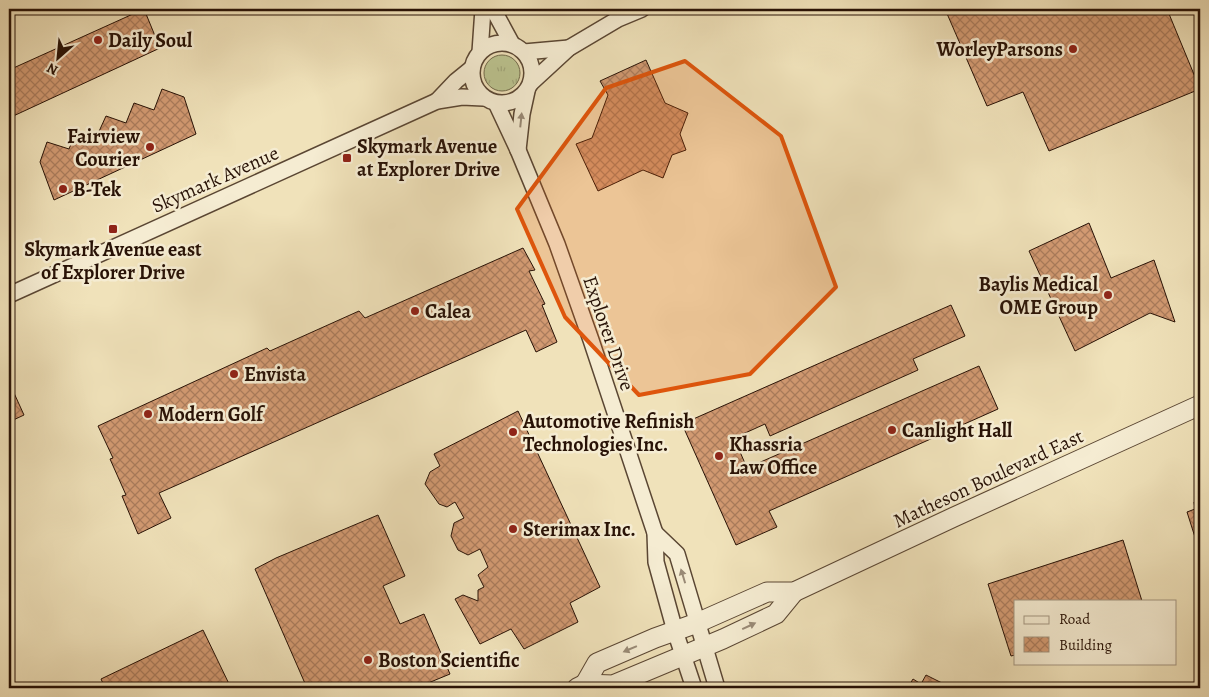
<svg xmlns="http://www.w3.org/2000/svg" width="1209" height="697" viewBox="0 0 1209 697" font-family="Alegreya,serif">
  <defs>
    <pattern id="grass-tufts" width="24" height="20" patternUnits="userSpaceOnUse" patternTransform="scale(1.25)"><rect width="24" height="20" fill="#bbc38f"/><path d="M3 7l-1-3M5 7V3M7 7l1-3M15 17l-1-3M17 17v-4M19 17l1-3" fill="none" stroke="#a1a67a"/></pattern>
    <pattern id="building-cross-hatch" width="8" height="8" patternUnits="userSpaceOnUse" patternTransform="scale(1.25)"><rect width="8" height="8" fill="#d29a72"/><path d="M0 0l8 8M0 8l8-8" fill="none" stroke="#aa7c5c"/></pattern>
  </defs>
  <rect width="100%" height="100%" fill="#f0e2ba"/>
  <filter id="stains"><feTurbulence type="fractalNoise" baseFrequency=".004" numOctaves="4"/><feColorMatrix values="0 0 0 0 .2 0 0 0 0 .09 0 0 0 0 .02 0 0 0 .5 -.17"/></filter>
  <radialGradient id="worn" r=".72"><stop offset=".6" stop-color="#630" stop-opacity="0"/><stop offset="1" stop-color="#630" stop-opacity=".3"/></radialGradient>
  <!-- grass -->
  <circle fill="url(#grass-tufts)" stroke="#726a4a" cx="502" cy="73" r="18"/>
  <!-- building -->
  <g fill="url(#building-cross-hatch)" stroke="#281206">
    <polygon points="144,9 160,48 9,118 9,70"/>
    <polygon points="945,9 1167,9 1200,89 1049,151 1023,92 987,106"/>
    <polygon points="646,60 665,103 688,113 680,134 686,150 672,155 663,178 643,170 598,191 576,144 592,138 608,95 600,81"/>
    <polygon points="162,89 184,97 196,134 54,200 40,162 47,142 69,149 76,132 96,138 106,116 126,123 134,103 154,110"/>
    <polygon points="1089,223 1111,278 1154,260 1175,322 1150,313 1075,351 1029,251"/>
    <polygon points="523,248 535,270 529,271 545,304 542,305 557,342 536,352 526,330 159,493 171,518 138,534 122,496 126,495 110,459 113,458 98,426 267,348 270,351 359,311 365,318"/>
    <polygon points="951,305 965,336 913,359 918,370 770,436 765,424 734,438 747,468 979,366 998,409 769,511 777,527 736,545 682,424"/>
    <polygon points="9,382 24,415 9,422"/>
    <polygon points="518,411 600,587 570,603 578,622 524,649 511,629 480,644 455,599 463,595 478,601 478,590 484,587 478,575 488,567 480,549 468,555 458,550 451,536 454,523 464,518 455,502 447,507 439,504 425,484 430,472 440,466 434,454"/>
    <polygon points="1200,499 1200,553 1187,512 1195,509 1194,502"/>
    <polygon points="378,515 405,576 383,586 400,624 424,614 450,674 416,688 307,688 255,569 276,558"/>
    <polygon points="1123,540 1142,601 1015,601 1015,655 1011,656 988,584"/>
    <polygon points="203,630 231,688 105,688 101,679"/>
    <polygon points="926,675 952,688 898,688 901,684 908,687 913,679 921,684"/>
  </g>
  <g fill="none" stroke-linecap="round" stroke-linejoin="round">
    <!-- minor casing -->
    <g stroke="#5a4633" stroke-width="18">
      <g id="minor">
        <polyline points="493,9 512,44"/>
        <circle cx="502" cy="73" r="30"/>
        <polyline points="480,52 483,9"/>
        <polyline points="524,52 569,48"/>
        <polyline points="531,83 569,48 618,19 642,9"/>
        <polyline points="437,101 456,81 472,68"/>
        <polyline points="496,103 518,150 557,244 591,340 655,533 656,562 675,631 694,688"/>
        <polyline points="518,150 522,114 527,91"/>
        <polyline points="9,295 437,101 462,97 483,98"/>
        <polyline points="655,533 677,554 717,688"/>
      </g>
    </g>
    <!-- tertiary casing -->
    <g stroke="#5a4633" stroke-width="21">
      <g id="tertiary">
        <polyline points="585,684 597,663 655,638 697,623 767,592 794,592 954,517 1200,405"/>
        <polyline points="577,688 585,684 613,685 723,639 776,614 794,592"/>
      </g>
    </g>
    <!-- minor -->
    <use href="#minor" stroke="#f5ecd2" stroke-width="15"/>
    <!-- tertiary -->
    <use href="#tertiary" stroke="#f5ecd2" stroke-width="19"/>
  </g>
  <!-- one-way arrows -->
  <defs><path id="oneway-solid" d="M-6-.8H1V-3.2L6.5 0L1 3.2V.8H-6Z" transform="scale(1.25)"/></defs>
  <g fill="#998a76">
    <use href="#oneway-solid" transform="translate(521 120) rotate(-84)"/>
    <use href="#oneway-solid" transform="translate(683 576) rotate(-107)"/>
    <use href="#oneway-solid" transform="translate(749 626) rotate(-25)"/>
    <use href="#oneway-solid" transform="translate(630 649) rotate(157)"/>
  </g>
  <!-- marked area -->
  <path fill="#de550c" fill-opacity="0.2" stroke="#de550c" stroke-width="4" stroke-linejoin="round" d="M 685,61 L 781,136 L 836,287 L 750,374 L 639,395 L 565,317 L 517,209 L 606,88 Z"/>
  <!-- markers -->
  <g fill="#8f2418" stroke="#f5ecd2" stroke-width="2">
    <circle cx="98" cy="40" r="5"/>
    <circle cx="1073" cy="49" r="5"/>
    <circle cx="150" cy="147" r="5"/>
    <rect x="342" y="153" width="10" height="10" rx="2.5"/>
    <circle cx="63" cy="189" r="5"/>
    <rect x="108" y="224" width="10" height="10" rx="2.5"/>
    <circle cx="1108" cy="295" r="5"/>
    <circle cx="415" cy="311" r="5"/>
    <circle cx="234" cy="374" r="5"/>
    <circle cx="148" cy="414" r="5"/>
    <circle cx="892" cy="430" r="5"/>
    <circle cx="513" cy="432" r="5"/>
    <circle cx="719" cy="456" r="5"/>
    <circle cx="513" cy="529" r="5"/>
    <circle cx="368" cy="660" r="5"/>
  </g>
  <g text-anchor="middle" stroke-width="5" stroke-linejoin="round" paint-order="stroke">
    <!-- poi labels -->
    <g font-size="20" font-weight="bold" fill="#281206" stroke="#f5ecd2" text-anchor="start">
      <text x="108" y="47">Daily Soul</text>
      <text x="1063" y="56" text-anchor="end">WorleyParsons</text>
      <text x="140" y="143" text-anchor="end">Fairview<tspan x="140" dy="23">Courier</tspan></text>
      <text x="357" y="153">Skymark Avenue<tspan x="357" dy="23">at Explorer Drive</tspan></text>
      <text x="73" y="196">B-Tek</text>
      <text x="113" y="256" text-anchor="middle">Skymark Avenue east<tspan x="113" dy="23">of Explorer Drive</tspan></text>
      <text x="1098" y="291" text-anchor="end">Baylis Medical<tspan x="1098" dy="23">OME Group</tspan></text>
      <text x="425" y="318">Calea</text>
      <text x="244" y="381">Envista</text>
      <text x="158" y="421">Modern Golf</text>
      <text x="523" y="428">Automotive Refinish<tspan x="523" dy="23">Technologies Inc.</tspan></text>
      <text x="902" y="437">Canlight Hall</text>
      <text x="729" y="451">Khassria<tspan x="729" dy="23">Law Office</tspan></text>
      <text x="523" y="536">Sterimax Inc.</text>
      <text x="378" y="667">Boston Scientific</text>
    </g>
    <!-- street labels -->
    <g font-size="20" fill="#281206" stroke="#f5ecd2">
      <text transform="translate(215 179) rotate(-24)" y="7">Skymark Avenue</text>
      <text transform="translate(609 333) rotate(71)" y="7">Explorer Drive</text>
      <text transform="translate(988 478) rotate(-25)" y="7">Matheson Boulevard East</text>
    </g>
  </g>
  <!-- margin -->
  <rect width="1209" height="697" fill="none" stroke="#f0e2ba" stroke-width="30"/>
  <rect x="10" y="10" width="1189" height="677" fill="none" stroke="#281206" stroke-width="2.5"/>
  <rect x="15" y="15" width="1179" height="667" fill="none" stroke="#281206"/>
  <!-- legend -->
  <rect x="1014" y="600" width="162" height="65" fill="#f5ecd2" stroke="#a39580"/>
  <rect x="1024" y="616" width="25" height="8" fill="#f5ecd2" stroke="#a39580"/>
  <text x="1059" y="624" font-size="15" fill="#281206">Road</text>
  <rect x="1024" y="637" width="25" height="15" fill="url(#building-cross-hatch)" stroke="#a39580"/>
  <text x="1059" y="650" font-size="15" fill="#281206">Building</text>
  <!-- north arrow -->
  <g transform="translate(58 58) rotate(207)" stroke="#f5ecd2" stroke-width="4" paint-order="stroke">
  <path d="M0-4L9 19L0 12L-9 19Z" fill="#281206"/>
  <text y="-8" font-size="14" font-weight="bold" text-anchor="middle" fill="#281206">N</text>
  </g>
  <rect width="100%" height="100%" filter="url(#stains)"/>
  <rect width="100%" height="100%" fill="url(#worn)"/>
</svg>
